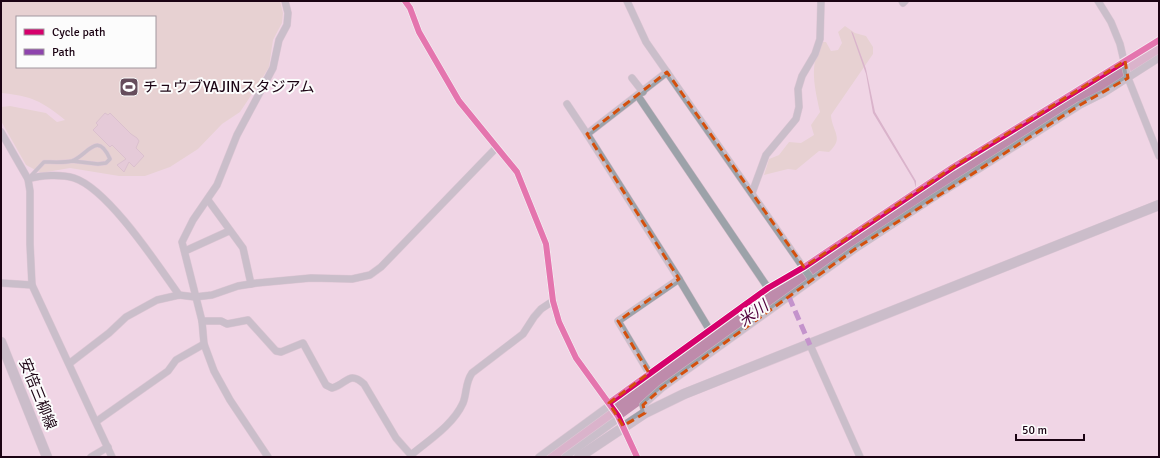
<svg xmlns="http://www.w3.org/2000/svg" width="1160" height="458" viewBox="0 0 1160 458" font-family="Signika,'Noto Sans JP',sans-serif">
  <rect width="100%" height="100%" fill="#f0d6e5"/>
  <!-- green -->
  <g fill="#dbcdbb" fill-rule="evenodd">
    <path d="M 1,1 L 280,1 L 283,13 L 282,23 L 273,40 L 269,67 L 260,82 L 240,112 L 222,124 L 198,149 L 170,167 L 145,176 L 119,176 L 70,168 L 41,173 L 26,165 L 1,121 L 1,107 L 10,106 L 46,113 L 57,122 L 65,120 C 42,101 31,96 1,93 ZM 17,17 L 155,17 L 155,67 L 17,67 Z"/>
    <path d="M 845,26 L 855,33 L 866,36 L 873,47 L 873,54 L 831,115 C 832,132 845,138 829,152 L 819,151 L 796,170 L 788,169 L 764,175 L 769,159 L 779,155 L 789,142 L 801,143 L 814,135 L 811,125 L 820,112 C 815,89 808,63 823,42 L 826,42 L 831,51 L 838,50 L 842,43 L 838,32 Z"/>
  </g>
  <!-- water -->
  <polygon fill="#be8bab" points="851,31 853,33 866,69 875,112 916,181 916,188 914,181 873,113 866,74"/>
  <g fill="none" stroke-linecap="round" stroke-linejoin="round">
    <!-- river -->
    <polyline stroke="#be8bab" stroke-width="16" points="555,457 785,290 940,184 1015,140 1159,49"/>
  </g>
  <!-- building -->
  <polygon fill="#d7bdc7" stroke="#c1a6b1" points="105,113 108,115 110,113 131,134 137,138 139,141 136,148 144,156 134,167 129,162 124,172 117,165 126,159 112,145 110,147 93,130 98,125 96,123"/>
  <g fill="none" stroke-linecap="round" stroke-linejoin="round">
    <!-- lane casing -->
    <g stroke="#cbb6c3" stroke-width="4.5">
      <path id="lane" d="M 29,178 L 44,162 C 52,162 64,163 72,161 C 88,155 97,130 110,159 L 106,163 L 98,164 L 72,161"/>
    </g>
    <!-- street casing -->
    <g stroke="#cbb6c3" stroke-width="8">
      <g id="street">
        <polyline points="405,1 410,8 419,32 459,101 517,172 546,244 553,301 559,322 576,358 618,416 637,457"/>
        <polyline points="627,1 646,42 812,280"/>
        <polyline points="902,1 903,3 905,1"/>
        <polyline points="1098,1 1111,22 1120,44 1128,78 1159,156"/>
        <polyline points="667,72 587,134 679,279"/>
        <polyline points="632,78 643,92"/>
        <polyline points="638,96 768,288"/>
        <polyline points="567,104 587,134"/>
        <polyline points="1,132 28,179 30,191 30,244 32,285 112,457"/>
        <path d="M 28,179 C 41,175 61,174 74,178 C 108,189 157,264 179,295"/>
        <polyline points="752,193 766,155 796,119 799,107 798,89 802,76 815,54 820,39 821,1"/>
        <polyline points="208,200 243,248 251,284"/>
        <polyline points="185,251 229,231"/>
        <polyline points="1,283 32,285"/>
        <path d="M 202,321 L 221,321 L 227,324 L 248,320 L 276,351 L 281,352 L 303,343 L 326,385 L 332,388 C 347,384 349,370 364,384 L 396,438 L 411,455 C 429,440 453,425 463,403 C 467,393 465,383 472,373 L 523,334 L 534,317 L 541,309 L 553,301"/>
        <polyline points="810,345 860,457"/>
        <polyline points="70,363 109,333 126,317 157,300 179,295 195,297 212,295 238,286 257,283 311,278 352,279 370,275 381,267 496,148"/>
        <polyline points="649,373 618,321 679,279 709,329"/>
        <polyline points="609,403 768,288 804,267 953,167 1159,40"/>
        <polyline points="645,413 643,405 662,388 855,249 933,198 1080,105 1104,93 1159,58"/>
        <polyline points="97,421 168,371 176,360 204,344"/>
        <polyline points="91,457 108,447"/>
        <polyline points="268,457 230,400 214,371 204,344 202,321 182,242 193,220 217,185 237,135 273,68 279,40 287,25 288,13 285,1"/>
        <polyline points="539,457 610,405"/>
        <polyline points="565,457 619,418"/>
      </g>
    </g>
    <!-- secondary casing -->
    <g stroke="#cbb6c3" stroke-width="11">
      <g id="secondary">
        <polyline points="1,342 47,457"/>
        <polyline points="579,457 645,413 684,394 1159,205"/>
      </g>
    </g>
    <!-- lane -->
    <use href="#lane" stroke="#9ca2a9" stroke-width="3.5"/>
    <!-- street -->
    <use href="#street" stroke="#9ca2a9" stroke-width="7"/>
    <!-- secondary -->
    <use href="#secondary" stroke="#9da0a9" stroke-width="10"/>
    <!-- quiet -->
    <polyline stroke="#8e44ad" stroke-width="5" stroke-dasharray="10 5" stroke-linecap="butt" points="789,297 810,345"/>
    <!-- cycleway casing -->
    <g stroke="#fcfcfc" stroke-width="8">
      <g id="cycleway">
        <polyline points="405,1 410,8 419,32 459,101 517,172 546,244 553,301 559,322 576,358 618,416 637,457"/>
        <polyline points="609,403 768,288 804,267 953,167 1159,40"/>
      </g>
    </g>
    <!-- cycleway -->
    <use href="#cycleway" stroke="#d6006c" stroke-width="6"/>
  </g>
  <!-- marked area -->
  <path d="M0 0H1160V458H0ZM 1125,61 L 1128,78 L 1080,105 L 855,249 L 662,388 L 643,405 L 645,413 L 623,426 L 609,403 L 649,373 L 618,321 L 679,279 L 587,134 L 667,72 L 804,267 L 953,167 Z" fill="#f0d6e5" fill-opacity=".55" fill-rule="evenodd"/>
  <path fill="none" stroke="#d4500d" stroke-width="3" stroke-dasharray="8 5" stroke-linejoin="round" d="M 1125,61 L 1128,78 L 1080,105 L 855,249 L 662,388 L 643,405 L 645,413 L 623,426 L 609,403 L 649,373 L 618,321 L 679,279 L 587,134 L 667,72 L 804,267 L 953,167 Z"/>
  <!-- icons -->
  <defs>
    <g id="stadium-square" transform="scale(1)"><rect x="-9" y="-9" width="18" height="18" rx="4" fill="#664d5c" stroke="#fcfcfc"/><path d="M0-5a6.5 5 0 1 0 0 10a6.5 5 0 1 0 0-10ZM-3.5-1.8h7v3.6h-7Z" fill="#fff"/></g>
  </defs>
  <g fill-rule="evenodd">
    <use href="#stadium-square" x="129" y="87"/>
  </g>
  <g text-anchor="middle" stroke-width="4" stroke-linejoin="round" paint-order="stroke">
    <!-- poi labels -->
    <g font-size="15" fill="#1b0313" stroke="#fcfcfc" text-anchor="start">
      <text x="143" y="92">チュウブYAJINスタジアム</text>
    </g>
    <!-- street labels -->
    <g font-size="15" fill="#1b0313" stroke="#fcfcfc">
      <text transform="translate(38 394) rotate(68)" y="5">安倍三柳線</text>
    </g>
    <!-- water labels -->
    <g font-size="16" font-style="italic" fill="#53043f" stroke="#fcfcfc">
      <text transform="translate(753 313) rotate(-36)" y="6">米川</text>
    </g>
  </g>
  <!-- border -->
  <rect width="1160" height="458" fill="none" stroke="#1b0313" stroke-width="4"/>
  <!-- legend -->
  <rect x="16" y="16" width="140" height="52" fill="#fcfcfc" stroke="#a2989f"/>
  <rect x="24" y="29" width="20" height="6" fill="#d6006c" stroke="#a2989f"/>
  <text x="52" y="36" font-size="12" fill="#1b0313">Cycle path</text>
  <rect x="24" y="49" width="20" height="6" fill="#8e44ad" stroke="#a2989f"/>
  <text x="52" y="56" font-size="12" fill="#1b0313">Path</text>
  <!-- scale -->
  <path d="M1016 434v6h68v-6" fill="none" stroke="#1b0313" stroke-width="2"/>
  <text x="1022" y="434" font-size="12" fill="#1b0313" stroke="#fcfcfc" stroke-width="3" paint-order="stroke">50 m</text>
</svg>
